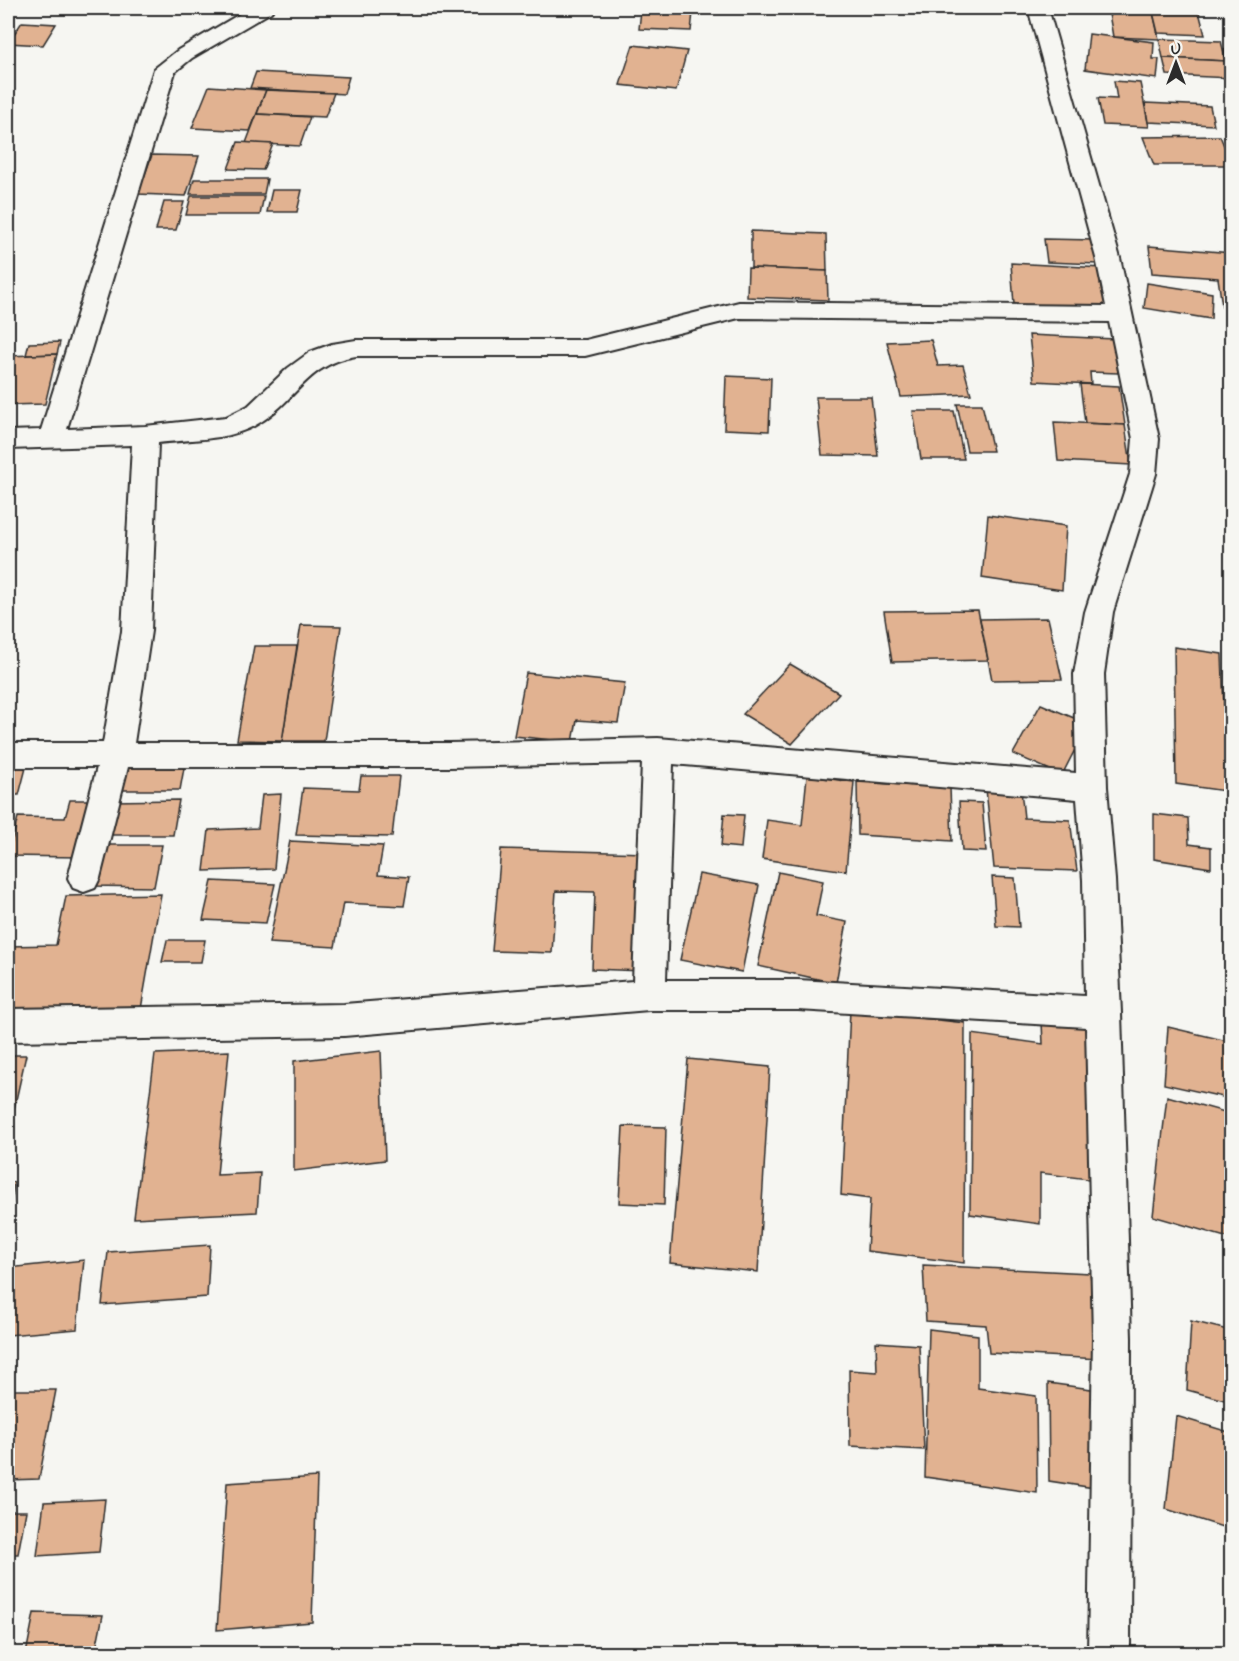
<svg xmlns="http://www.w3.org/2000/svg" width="1239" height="1661" viewBox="0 0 1239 1661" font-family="Mynerve,sans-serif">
  <rect width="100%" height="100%" fill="#f6f6f2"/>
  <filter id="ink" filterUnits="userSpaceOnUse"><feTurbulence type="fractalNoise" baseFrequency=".0167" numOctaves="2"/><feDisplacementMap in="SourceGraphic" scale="12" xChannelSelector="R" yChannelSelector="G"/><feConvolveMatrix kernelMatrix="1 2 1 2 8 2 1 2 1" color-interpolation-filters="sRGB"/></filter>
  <g filter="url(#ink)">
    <!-- building -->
    <g fill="#e1b291" stroke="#2b2b2b" stroke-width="1.5">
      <polygon points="117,8 144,8 143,13 115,13"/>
      <polygon points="1108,8 1152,8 1159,39 1113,37"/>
      <polygon points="1152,8 1198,8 1205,35 1158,33"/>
      <polygon points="641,10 693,12 691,31 639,29"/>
      <polygon points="22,22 56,24 43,45 8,43"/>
      <polygon points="1089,34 1154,42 1153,59 1159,59 1157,79 1085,69"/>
      <polygon points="1159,39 1221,41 1226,61 1163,58"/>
      <polygon points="633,45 687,51 676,91 620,85"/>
      <polygon points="1224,49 1232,49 1232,78 1231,78"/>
      <polygon points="1163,58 1227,61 1231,78 1167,75"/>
      <polygon points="256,72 349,77 344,94 250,88"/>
      <polygon points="1114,81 1140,83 1149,127 1103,125 1098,98 1117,99"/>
      <polygon points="209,86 266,90 250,131 192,128"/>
      <polygon points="266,90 334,93 325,117 257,114"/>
      <polygon points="1145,103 1210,106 1214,125 1148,122"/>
      <polygon points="257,114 310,117 300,146 246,143"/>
      <polygon points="1220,136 1232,165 1154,165 1143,137"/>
      <polygon points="238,142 273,144 263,170 228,169"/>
      <polygon points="152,155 199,156 186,196 138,194"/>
      <polygon points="194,179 267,179 264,194 190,194"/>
      <polygon points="272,190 302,190 297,212 267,212"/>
      <polygon points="191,196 264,196 260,215 186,215"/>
      <polygon points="164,202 184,202 176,230 156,230"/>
      <polygon points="751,231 826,234 827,271 751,268"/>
      <polygon points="1044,239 1094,240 1098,264 1047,262"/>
      <polygon points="1149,246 1232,253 1232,307 1222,306 1218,278 1152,273"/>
      <polygon points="1011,263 1102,268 1108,310 1014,305"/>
      <polygon points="748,268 827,271 828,300 747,297"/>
      <polygon points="1147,283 1212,293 1211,319 1144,308"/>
      <polygon points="1029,335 1114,339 1118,373 1090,372 1091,384 1034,381"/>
      <polygon points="931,340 938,366 963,365 971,394 901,397 887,342"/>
      <polygon points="60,342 57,354 26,355 29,343"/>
      <polygon points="57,354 45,404 8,405 8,356"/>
      <polygon points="726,376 771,378 769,431 724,429"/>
      <polygon points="1080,384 1119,386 1125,425 1085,423"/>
      <polygon points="816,397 871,397 878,456 822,455"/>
      <polygon points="957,404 982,404 993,451 967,451"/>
      <polygon points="913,411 954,411 964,459 921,459"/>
      <polygon points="1054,422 1125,425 1131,465 1058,461"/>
      <polygon points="988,515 1066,526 1062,590 982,578"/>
      <polygon points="978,610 988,660 892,662 884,611"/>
      <polygon points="1048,618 1062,679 992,680 980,619"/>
      <polygon points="301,625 341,626 324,741 282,741"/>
      <polygon points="254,646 297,646 282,741 237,740"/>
      <polygon points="1174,647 1222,654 1224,705 1232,706 1232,792 1176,784"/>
      <polygon points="790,664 839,693 792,744 743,714"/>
      <polygon points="526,673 625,683 618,723 577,720 573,742 514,736"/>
      <polygon points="1041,704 1088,724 1062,775 1013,754"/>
      <polygon points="8,764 27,764 19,795 8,795"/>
      <polygon points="125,768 184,768 180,790 120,790"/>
      <polygon points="361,776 399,776 392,837 296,835 303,788 359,790"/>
      <polygon points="807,776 854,782 846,871 762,859 767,820 802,825"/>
      <polygon points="857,782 950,788 952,841 858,835"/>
      <polygon points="986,789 1021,790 1024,818 1070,820 1077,871 994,868"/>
      <polygon points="281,794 274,869 204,871 209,830 258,828 262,795"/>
      <polygon points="70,800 94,800 79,857 8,856 18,817 65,818"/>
      <polygon points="179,800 173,835 105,835 112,801"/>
      <polygon points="959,802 982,803 986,852 962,851"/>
      <polygon points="724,814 744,815 741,848 721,846"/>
      <polygon points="1154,814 1188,818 1189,844 1211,847 1211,868 1154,859"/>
      <polygon points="290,841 383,846 378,875 409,877 404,906 343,903 335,947 269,943"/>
      <polygon points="101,845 162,845 154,887 92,886"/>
      <polygon points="501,849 646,853 643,971 592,969 595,892 556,891 552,953 492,951"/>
      <polygon points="778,872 823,881 816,916 847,922 836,983 758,966"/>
      <polygon points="699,874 759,885 742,972 680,960"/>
      <polygon points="992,877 1015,878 1019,927 996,926"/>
      <polygon points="212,881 275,884 266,923 203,920"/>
      <polygon points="161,894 141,1009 8,1011 8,946 56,945 66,896"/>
      <polygon points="167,940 205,940 201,962 162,962"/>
      <polygon points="850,1010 965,1023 964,1263 867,1251 870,1199 841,1195"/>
      <polygon points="1042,1022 1090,1028 1096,1180 1040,1173 1040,1224 970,1214 972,1034 1043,1044"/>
      <polygon points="1168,1027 1232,1042 1232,1099 1164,1084"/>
      <polygon points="229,1051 217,1175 260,1173 257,1212 134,1218 155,1054"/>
      <polygon points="381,1051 385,1160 294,1171 294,1061"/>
      <polygon points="8,1055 26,1055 8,1136"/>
      <polygon points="688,1059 770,1067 758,1272 670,1263"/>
      <polygon points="1167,1096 1232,1114 1232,1239 1153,1216"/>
      <polygon points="623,1126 666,1127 664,1205 619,1203"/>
      <polygon points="14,1182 8,1237 8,1183"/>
      <polygon points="210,1245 207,1297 102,1305 108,1252"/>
      <polygon points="84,1260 77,1329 8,1335 8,1268"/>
      <polygon points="923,1265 1090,1273 1100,1359 989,1353 986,1325 926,1321"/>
      <polygon points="1191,1321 1232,1331 1232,1402 1187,1390"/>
      <polygon points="929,1329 978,1335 978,1388 1036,1396 1037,1493 925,1477"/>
      <polygon points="876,1342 919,1345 924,1450 850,1446 849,1370 877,1372"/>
      <polygon points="1048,1383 1098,1390 1101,1489 1049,1481"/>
      <polygon points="8,1390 56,1390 39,1479 8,1480"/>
      <polygon points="1176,1416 1232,1433 1232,1530 1166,1509"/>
      <polygon points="317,1477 312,1622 217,1630 227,1483"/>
      <polygon points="105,1499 99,1552 37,1556 44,1502"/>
      <polygon points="8,1511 26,1511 18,1554 8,1554"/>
      <polygon points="34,1613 103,1615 95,1654 26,1654"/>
    </g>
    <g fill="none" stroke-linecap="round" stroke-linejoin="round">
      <!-- street casing -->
      <g stroke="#2b2b2b" stroke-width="4">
        <path id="street" d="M 250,8 L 274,8 L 271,12 L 192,58 L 175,72 L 67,429 L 145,426 L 226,417 L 248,406 L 288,368 L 310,352 L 332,344 L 356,340 L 585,340 L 739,302 L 1106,306 L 1096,258 L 1028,8 L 1048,8 L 1120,258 L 1159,439 L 1156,474 L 1113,612 L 1104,674 L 1107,787 L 1115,880 L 1121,1013 L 1131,1338 L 1130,1654 L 1088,1654 L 1093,1338 L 1086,1027 L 798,1010 L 649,1010 L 344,1036 L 8,1041 L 8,1009 L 344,1004 L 633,981 L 642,763 L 450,767 L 128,767 L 100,878 L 95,888 L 84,892 L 73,888 L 68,878 L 97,767 L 8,767 L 8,743 L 103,743 L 122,631 L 132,445 L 8,449 L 8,431 L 41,430 L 154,69 L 178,50 ZM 739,318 L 1109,322 L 1133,439 L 1130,474 L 1085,612 L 1074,674 L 1076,773 L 658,738 L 450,743 L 134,743 L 151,631 L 158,443 C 189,439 226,441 254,426 C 295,404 305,364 356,356 L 585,356 ZM 673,764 L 1077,799 L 1083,880 L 1085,996 L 798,980 L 666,980 Z"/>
      </g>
      <!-- street -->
      <use href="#street" fill="#f6f6f2" fill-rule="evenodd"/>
    </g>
  </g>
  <!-- margin -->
  <rect width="1239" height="1661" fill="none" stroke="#f6f6f2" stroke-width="30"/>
  <rect x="15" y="15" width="1209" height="1631" fill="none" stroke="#2b2b2b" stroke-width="2" filter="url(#ink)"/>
  <!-- north arrow -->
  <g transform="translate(1176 63)" stroke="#f6f6f2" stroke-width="4.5" paint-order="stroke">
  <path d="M0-4.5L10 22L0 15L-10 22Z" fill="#2b2b2b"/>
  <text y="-9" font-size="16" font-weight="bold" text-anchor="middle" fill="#2b2b2b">U</text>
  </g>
</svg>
